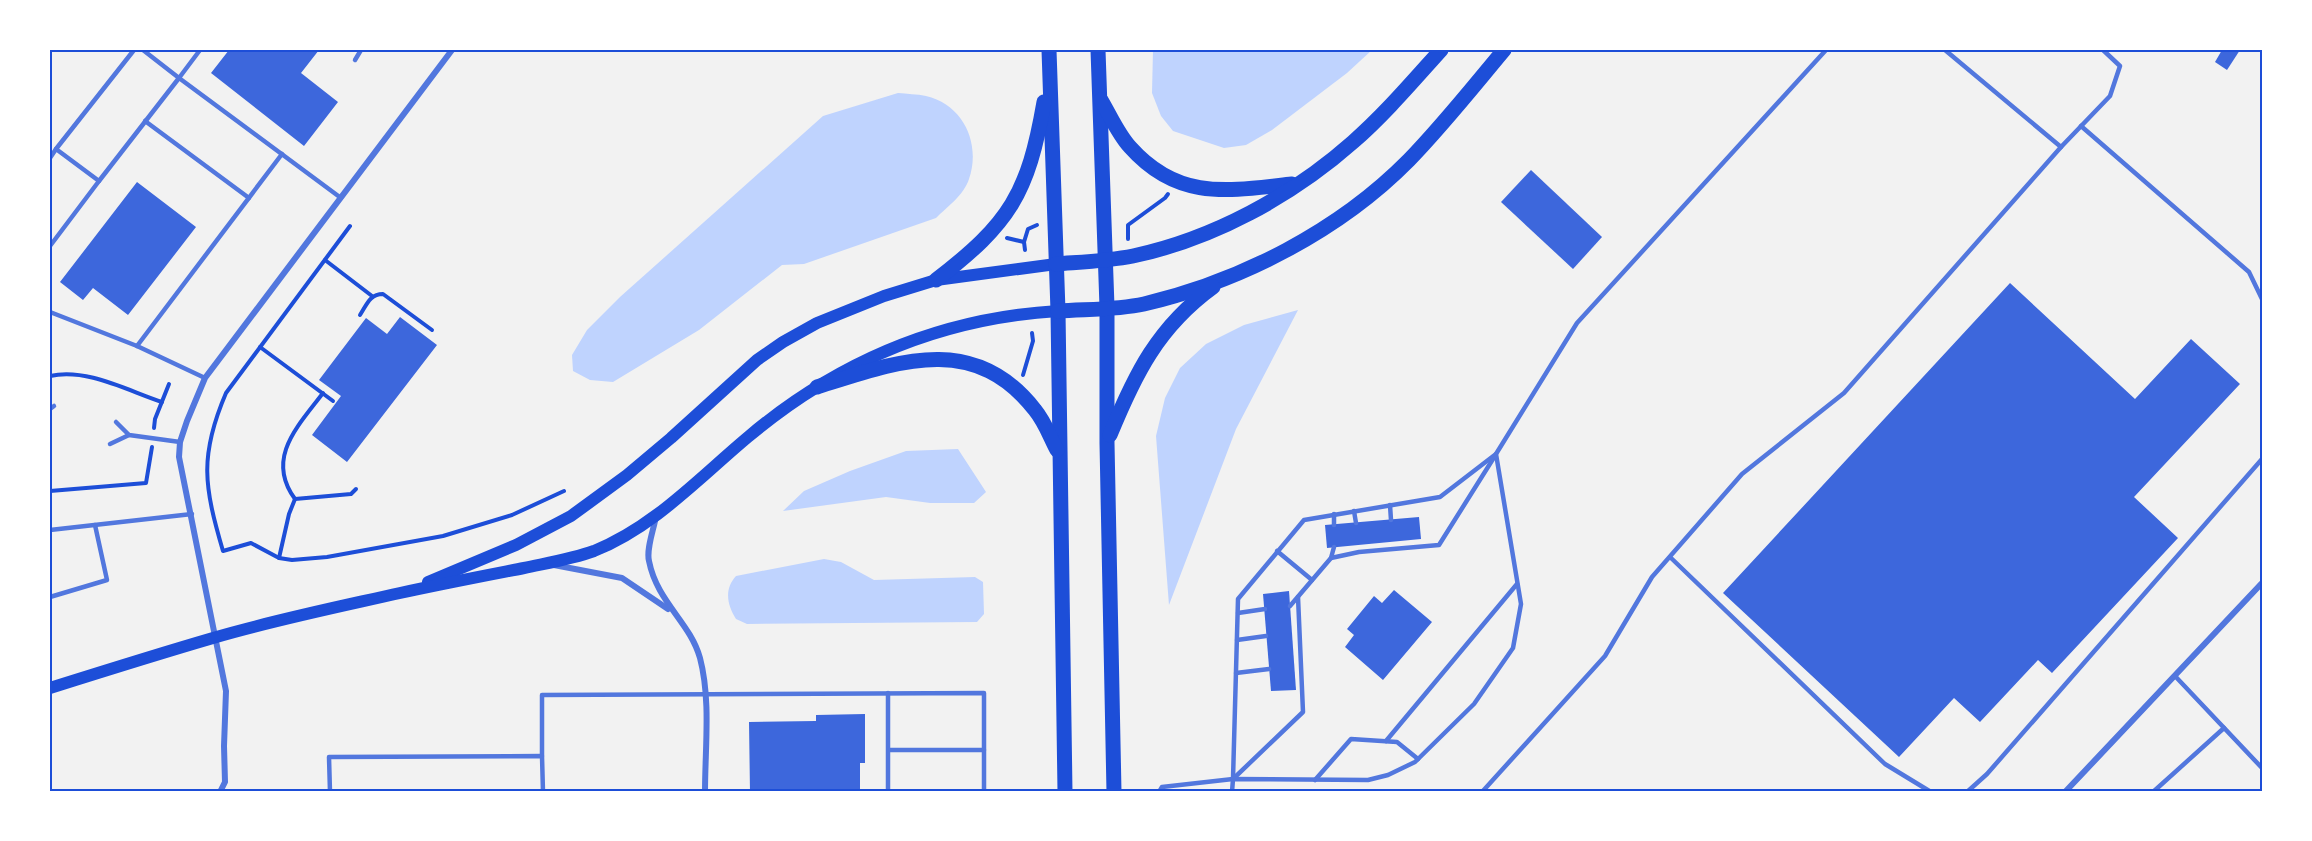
<svg xmlns="http://www.w3.org/2000/svg" width="2312" height="841" viewBox="0 0 2312 841" font-family="Lato,sans-serif">
  <rect width="100%" height="100%" fill="#f2f2f2"/>
  <!-- water -->
  <g fill="#bfd3fe">
    <polygon points="1153,50 1372,50 1347,73 1272,130 1246,145 1224,148 1173,131 1161,116 1152,93"/>
    <path d="M 898,93 C 907,94 917,94 926,96 C 964,105 981,144 969,179 C 964,195 947,207 936,218 L 804,264 L 782,265 L 699,330 L 613,382 L 590,380 L 573,371 L 572,355 L 587,330 L 620,297 L 823,116 Z"/>
    <polygon points="1298,310 1236,429 1169,605 1156,436 1165,398 1180,368 1206,344 1244,325"/>
    <polygon points="958,449 986,492 974,503 930,503 886,497 783,511 804,491 850,471 906,451"/>
    <path d="M 824,559 L 841,562 L 874,580 L 975,577 L 983,582 L 984,614 L 977,622 L 747,624 L 736,619 C 727,605 724,589 736,576 Z"/>
  </g>
  <!-- building -->
  <g fill="#3d67dc">
    <polygon points="229,50 237,52 239,50 319,50 301,73 338,102 304,146 211,73"/>
    <polygon points="2222,50 2240,50 2227,70 2215,62"/>
    <polygon points="1531,170 1602,237 1573,269 1501,202"/>
    <polygon points="137,182 196,227 128,315 93,288 83,300 60,282"/>
    <polygon points="2010,283 2135,399 2191,339 2240,384 2134,497 2178,538 2052,673 2038,660 1980,722 1954,698 1899,757 1723,593"/>
    <polygon points="400,317 437,345 347,462 312,435 341,396 319,380 366,318 387,334"/>
    <polygon points="1419,517 1421,539 1327,548 1325,525"/>
    <polygon points="1394,590 1432,622 1383,680 1345,647 1354,635 1347,629 1374,596 1382,603"/>
    <polygon points="1289,591 1296,690 1271,691 1263,594"/>
    <polygon points="865,714 865,763 860,763 860,792 750,792 749,722 816,721 816,715"/>
  </g>
  <g fill="none" stroke-linecap="round" stroke-linejoin="round">
    <!-- path -->
    <g stroke="#1d4ed8" stroke-width="4">
      <path d="M 350,226 L 226,393 C 199,456 204,486 223,551 L 251,543 L 279,558 L 292,560 L 327,557 L 443,536 L 512,515 L 564,491"/>
      <polyline points="1007,238 1024,242"/>
      <polyline points="1128,239 1128,225 1165,198 1168,194"/>
      <polyline points="1025,250 1024,242 1028,229 1037,225"/>
      <polyline points="325,260 372,296"/>
      <path d="M 360,315 C 367,304 370,294 383,294 L 432,330"/>
      <polyline points="260,347 333,401"/>
      <polyline points="1023,375 1033,341 1032,333"/>
      <path d="M 50,376 C 87,368 126,390 162,402"/>
      <path d="M 323,393 C 298,426 265,458 295,499 L 351,494 L 356,489"/>
      <polyline points="154,428 155,419 169,384"/>
      <polyline points="50,491 146,483 152,447"/>
      <polyline points="279,558 289,514 295,499"/>
    </g>
    <!-- service -->
    <g stroke="#5277de" stroke-width="4.5">
      <polyline points="200,50 179,78 341,198"/>
      <polyline points="1945,50 2061,147"/>
      <polyline points="355,60 361,50"/>
      <polyline points="145,121 249,198"/>
      <polyline points="2081,126 2249,272 2262,299"/>
      <polyline points="56,149 134,50"/>
      <polyline points="50,158 56,149 99,181 179,78 143,50"/>
      <polyline points="50,246 99,181"/>
      <polyline points="50,312 137,346 205,378"/>
      <polyline points="137,346 282,154"/>
      <polyline points="50,409 54,406"/>
      <polyline points="116,422 129,435 180,442"/>
      <polyline points="110,444 129,435"/>
      <polyline points="1390,505 1391,520"/>
      <polyline points="1354,511 1356,523"/>
      <polyline points="1334,514 1334,525"/>
      <polyline points="50,530 192,514"/>
      <polyline points="1277,551 1312,580"/>
      <polyline points="1670,557 1885,764 1931,792"/>
      <polyline points="1331,558 1359,552 1439,545 1493,459"/>
      <polyline points="50,597 107,580 95,525"/>
      <polyline points="1290,606 1331,558 1334,547"/>
      <polyline points="1238,613 1265,609"/>
      <polyline points="1237,640 1266,636"/>
      <polyline points="1236,673 1269,669"/>
      <polyline points="2175,676 2262,768"/>
      <polyline points="1386,741 1517,584"/>
      <polyline points="889,750 984,750"/>
      <polyline points="542,756 542,695 984,693 984,792"/>
      <polyline points="1233,779 1238,599 1304,520 1440,497 1496,454"/>
      <polyline points="1315,780 1351,739 1397,742 1418,759"/>
      <polyline points="330,792 329,757 542,756 543,792"/>
      <polyline points="888,792 888,693"/>
      <polyline points="1159,792 1162,787 1233,779 1303,712 1298,597"/>
      <polyline points="1232,792 1233,779 1368,780 1388,775 1415,762 1474,704 1513,648 1521,604 1496,454 1577,323 1826,50"/>
      <polyline points="1482,792 1605,656 1652,577 1742,474 1844,393 2061,147 2110,96 2120,66 2103,50"/>
      <polyline points="1967,792 1987,774 2262,459"/>
      <polyline points="2153,792 2224,728"/>
    </g>
    <!-- minor -->
    <g stroke="#5277de" stroke-width="6">
      <path d="M 656,516 C 654,529 646,549 649,561 C 657,602 690,622 700,658 C 711,700 705,748 705,792"/>
      <polyline points="554,565 622,578 668,609"/>
      <polyline points="220,792 225,782 224,746 226,691 179,457 180,442 187,421 205,378 452,50"/>
      <polyline points="2065,792 2262,583"/>
    </g>
    <!-- secondary -->
    <g stroke="#1d4ed8" stroke-width="12">
      <polyline points="428,582 516,545 571,516 627,475 671,438 757,360 783,342 817,323 884,296 936,280 1056,264"/>
      <path d="M 50,688 C 104,671 158,654 213,638 C 274,620 338,607 400,593 C 441,584 483,576 524,568 C 547,563 572,559 594,551 C 654,527 699,478 748,437 C 837,362 941,318 1058,311"/>
    </g>
    <!-- primary -->
    <g stroke="#1d4ed8" stroke-width="15">
      <polyline points="1049,50 1058,311 1065,792"/>
      <polyline points="1098,50 1107,307 1107,443 1114,792"/>
      <path d="M 1101,100 C 1110,115 1118,134 1130,147 C 1178,201 1228,191 1292,184"/>
      <path d="M 1056,264 C 1081,262 1108,261 1133,256 C 1213,239 1292,196 1353,142 C 1385,114 1413,81 1441,50"/>
      <path d="M 936,280 C 1010,223 1028,194 1044,102"/>
      <path d="M 1058,311 C 1086,309 1117,310 1144,304 C 1241,281 1339,231 1409,160 C 1443,125 1473,87 1504,50"/>
      <path d="M 817,387 C 896,362 974,331 1035,410 C 1045,422 1050,437 1057,450"/>
      <path d="M 1110,435 C 1135,374 1158,327 1213,287"/>
    </g>
  </g>
  <!-- border -->
  <rect width="2312" height="841" fill="none" stroke="#ffffff" stroke-width="102"/>
  <rect x="51" y="51" width="2210" height="739" fill="none" stroke="#1d4ed8" stroke-width="2"/>
</svg>
